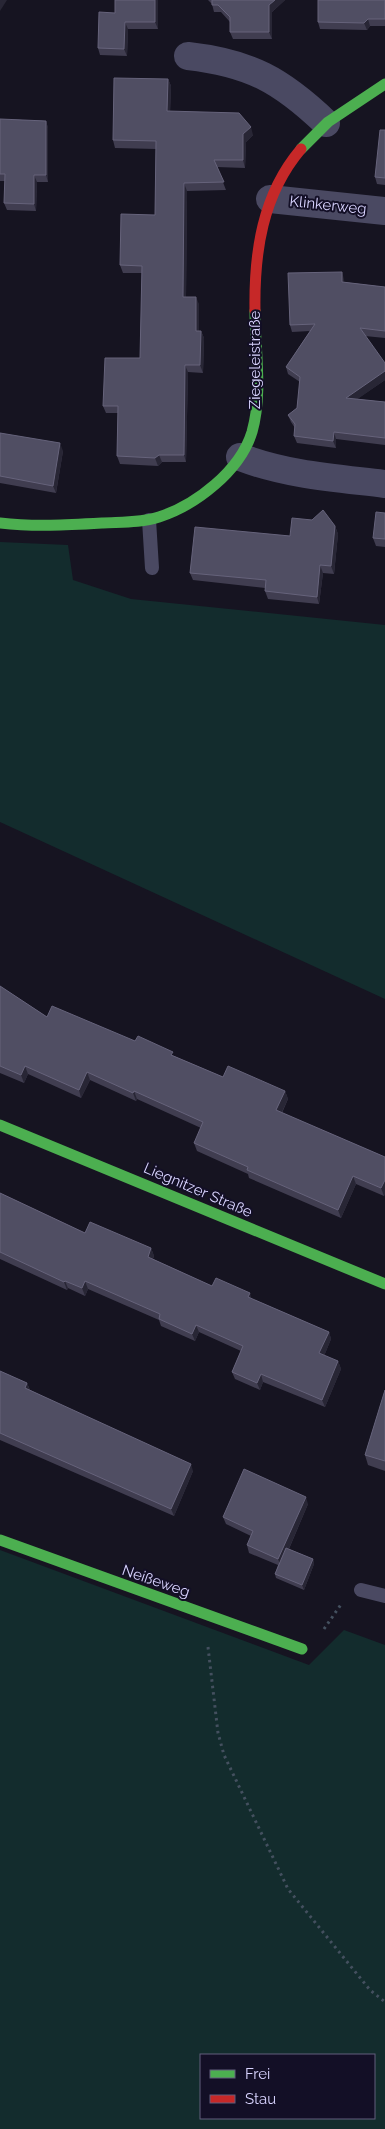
<svg xmlns="http://www.w3.org/2000/svg" width="385" height="2129" viewBox="0 0 385 2129" font-family="Raleway,sans-serif">
  <rect width="100%" height="100%" fill="#161421"/>
  <!-- green -->
  <g fill="#132c2d" fill-rule="evenodd">
    <polygon points="0,542 68,545 73,580 131,599 385,625 385,999 0,822"/>
    <path d="M 0,1550 L 309,1665 L 344,1630 L 385,1645 L 385,2129 L 0,2129 ZM 201,2055 L 374,2055 L 374,2118 L 201,2118 Z"/>
  </g>
  <g fill="none" stroke-linecap="round" stroke-linejoin="round">
    <!-- path -->
    <g stroke="#44505f" stroke-width="3" stroke-dasharray="2.5 4" stroke-linecap="butt">
      <polyline points="324,1629 342,1603"/>
      <polyline points="208,1647 218,1733 224,1755 288,1889 370,1990 385,2002"/>
    </g>
    <!-- lane -->
    <g stroke="#4a4962" stroke-width="14">
      <polyline points="149,520 152,568"/>
      <polyline points="361,1590 385,1596"/>
    </g>
    <!-- street -->
    <g stroke="#4a4962" stroke-width="28">
      <path d="M 188,56 C 250,63 281,80 326,123"/>
      <polyline points="270,199 385,211"/>
      <path d="M 240,457 C 287,475 336,478 385,484"/>
    </g>
    <!-- fast -->
    <g stroke="#4caf50" stroke-width="11">
      <polyline points="301,149 328,122 385,84"/>
      <path d="M 0,523 C 34,527 68,525 103,523 C 121,522 141,523 159,517 C 196,505 240,471 252,432 C 263,393 255,351 255,311"/>
      <polyline points="0,1125 385,1284"/>
      <polyline points="0,1540 302,1649"/>
    </g>
    <!-- jam -->
    <path stroke="#c62828" stroke-width="11" d="M 255,311 C 254,253 262,195 301,149"/>
  </g>
  <!-- wall -->
  <g fill="#403d50">
    <polygon points="115,0 158,0 158,29 128,29 127,56 100,55 98,48 115,13"/>
    <polygon points="208,0 285,0 272,12 272,39 233,39 230,32 230,22 221,12 214,12 212,4"/>
    <polygon points="385,0 385,26 370,26 367,30 320,29 318,22"/>
    <polygon points="168,79 171,86 170,111 253,135 246,142 245,168 217,167 226,190 187,191 186,297 199,304 199,331 201,331 204,338 203,373 188,372 186,462 162,462 158,466 120,464 117,456 118,413 106,413 103,406 140,358 142,273 123,273 120,265 155,215 156,149 115,148 113,140"/>
    <polygon points="0,119 46,121 48,128 48,182 37,182 36,211 7,210 4,203 5,181 0,181"/>
    <polygon points="385,130 385,185 377,184 375,177"/>
    <polygon points="344,279 344,282 385,287 385,338 365,336 385,363 385,380 357,399 385,402 385,445 336,439 336,448 297,443 294,436 295,428 291,422 288,415 297,408 300,382 288,374 286,367 310,331 292,332 290,325"/>
    <polygon points="0,433 63,451 56,493 0,483"/>
    <polygon points="385,513 385,547 376,546 373,538"/>
    <polygon points="335,526 338,534 334,574 323,573 319,604 268,599 265,591 265,588 193,580 190,573"/>
    <polygon points="0,986 47,1017 135,1041 174,1056 223,1077 285,1091 288,1099 282,1113 385,1157 384,1196 356,1184 341,1218 249,1178 248,1174 197,1151 194,1143 201,1128 137,1099 136,1101 90,1080 81,1098 28,1074 24,1083 0,1073"/>
    <polygon points="0,1193 85,1233 151,1248 154,1256 153,1259 212,1286 252,1299 329,1332 331,1339 324,1356 338,1361 341,1369 325,1407 263,1382 260,1390 235,1379 232,1372 241,1351 199,1332 195,1341 161,1326 159,1320 88,1289 85,1296 68,1288 67,1290 0,1259"/>
    <polygon points="0,1371 27,1383 30,1390 193,1471 174,1516 0,1440"/>
    <polygon points="385,1390 385,1471 368,1465 365,1455"/>
    <polygon points="308,1504 289,1549 313,1559 314,1564 304,1590 276,1578 275,1574 278,1565 249,1553 247,1545 251,1536 226,1524 223,1517"/>
  </g>
  <!-- shaded-wall -->
  <g fill="#282635">
    <polygon points="0,0 7,0 0,11"/>
    <polygon points="155,0 158,0 158,29 155,22"/>
    <polygon points="275,0 285,0 272,12 272,39 269,32 269,5"/>
    <polygon points="368,19 370,26 367,30 364,23"/>
    <polygon points="125,22 128,29 127,56 124,49"/>
    <polygon points="168,79 171,86 170,119 167,111"/>
    <polygon points="46,121 48,128 48,182 46,175"/>
    <polygon points="251,127 253,135 246,142 245,168 243,160 243,134"/>
    <polygon points="34,175 37,182 36,211 34,204"/>
    <polygon points="184,183 187,191 186,304 183,297"/>
    <polygon points="342,272 344,279 345,289 342,282"/>
    <polygon points="196,297 199,304 199,338 196,331"/>
    <polygon points="201,331 204,338 203,373 200,365"/>
    <polygon points="185,365 188,372 186,462 184,455"/>
    <polygon points="385,371 385,380 349,405 346,398"/>
    <polygon points="334,432 336,439 336,448 333,441"/>
    <polygon points="60,443 63,451 56,493 53,486"/>
    <polygon points="159,455 162,462 158,466 155,458"/>
    <polygon points="335,526 338,534 334,574 331,566"/>
    <polygon points="320,565 323,573 319,604 317,597"/>
    <polygon points="25,1066 28,1074 24,1083 21,1075"/>
    <polygon points="87,1072 90,1080 81,1098 79,1090"/>
    <polygon points="134,1091 137,1099 136,1101 133,1093"/>
    <polygon points="285,1091 288,1099 279,1118 276,1110"/>
    <polygon points="353,1176 356,1184 341,1218 338,1210"/>
    <polygon points="385,1180 385,1195 384,1196 381,1188"/>
    <polygon points="151,1248 154,1256 150,1264 148,1257"/>
    <polygon points="65,1281 68,1288 67,1290 64,1282"/>
    <polygon points="85,1281 88,1289 85,1296 82,1288"/>
    <polygon points="250,1293 252,1300 248,1297"/>
    <polygon points="196,1325 199,1332 195,1341 192,1334"/>
    <polygon points="329,1332 331,1339 322,1361 319,1353"/>
    <polygon points="338,1361 341,1369 325,1407 322,1400"/>
    <polygon points="261,1374 263,1382 260,1390 257,1383"/>
    <polygon points="27,1383 30,1391 25,1388"/>
    <polygon points="191,1464 193,1471 174,1516 171,1509"/>
    <polygon points="306,1497 308,1504 281,1567 278,1559"/>
    <polygon points="313,1559 314,1564 304,1590 302,1585"/>
  </g>
  <!-- building -->
  <g fill="#504e63" stroke="#66637b">
    <polygon points="115,0 155,0 155,22 125,22 124,49 98,48 99,12 115,13"/>
    <polygon points="212,0 275,0 269,5 269,32 230,32 230,17 218,5 212,5"/>
    <polygon points="318,0 385,0 385,19 368,19 364,23 318,22"/>
    <polygon points="114,78 168,79 167,111 239,113 251,127 243,134 243,160 214,160 224,182 184,183 183,297 196,297 196,331 201,331 200,365 185,365 184,455 159,455 155,458 117,456 118,406 103,406 105,358 140,358 142,266 120,265 121,214 155,215 156,141 113,140"/>
    <polygon points="0,119 46,121 46,175 34,175 34,204 4,203 5,174 0,174"/>
    <polygon points="380,130 385,130 385,178 375,177"/>
    <polygon points="342,272 342,282 385,287 385,331 360,328 385,363 385,371 346,398 385,402 385,438 334,432 333,441 294,436 295,424 288,415 297,408 300,377 286,367 315,324 290,325 288,273"/>
    <polygon points="0,433 60,443 53,486 0,476"/>
    <polygon points="323,510 335,526 331,566 320,565 317,597 265,591 266,580 190,573 195,527 290,536 292,518 312,520"/>
    <polygon points="376,512 385,513 385,539 373,538"/>
    <polygon points="0,986 47,1017 52,1006 135,1041 138,1036 173,1052 171,1055 223,1077 228,1066 285,1091 276,1110 385,1157 385,1180 381,1188 353,1176 338,1210 247,1170 248,1167 194,1143 203,1122 134,1091 133,1093 87,1072 79,1090 25,1066 21,1075 0,1066"/>
    <polygon points="0,1193 85,1233 90,1222 151,1248 148,1257 212,1286 216,1278 250,1293 248,1297 329,1332 319,1353 338,1361 322,1400 261,1374 257,1383 232,1372 243,1346 196,1325 192,1334 159,1319 160,1314 85,1281 82,1288 65,1281 64,1282 0,1252"/>
    <polygon points="0,1371 27,1383 25,1388 191,1464 171,1509 0,1433"/>
    <polygon points="385,1390 385,1461 365,1455"/>
    <polygon points="244,1469 306,1497 278,1559 247,1545 253,1531 223,1517"/>
    <polygon points="286,1548 313,1559 302,1585 275,1574"/>
  </g>
  <g text-anchor="middle" stroke-width="4" stroke-linejoin="round" paint-order="stroke">
    <!-- street labels -->
    <g font-size="15" fill="#d9d4ff" stroke="#130f26">
      <text transform="translate(328 205) rotate(6)" y="5">Klinkerweg</text>
      <text transform="translate(255 360) rotate(-90)" y="5">Ziegeleistraße</text>
      <text transform="translate(198 1190) rotate(23)" y="5">Liegnitzer Straße</text>
      <text transform="translate(156 1581) rotate(19)" y="5">Neißeweg</text>
    </g>
  </g>
  <!-- legend -->
  <rect x="200" y="2054" width="175" height="65" fill="#130f26" stroke="#625e7d"/>
  <rect x="210" y="2070" width="25" height="8" fill="#4caf50" stroke="#625e7d"/>
  <text x="245" y="2079" font-size="15" fill="#d9d4ff">Frei</text>
  <rect x="210" y="2095" width="25" height="8" fill="#c62828" stroke="#625e7d"/>
  <text x="245" y="2104" font-size="15" fill="#d9d4ff">Stau</text>
</svg>
